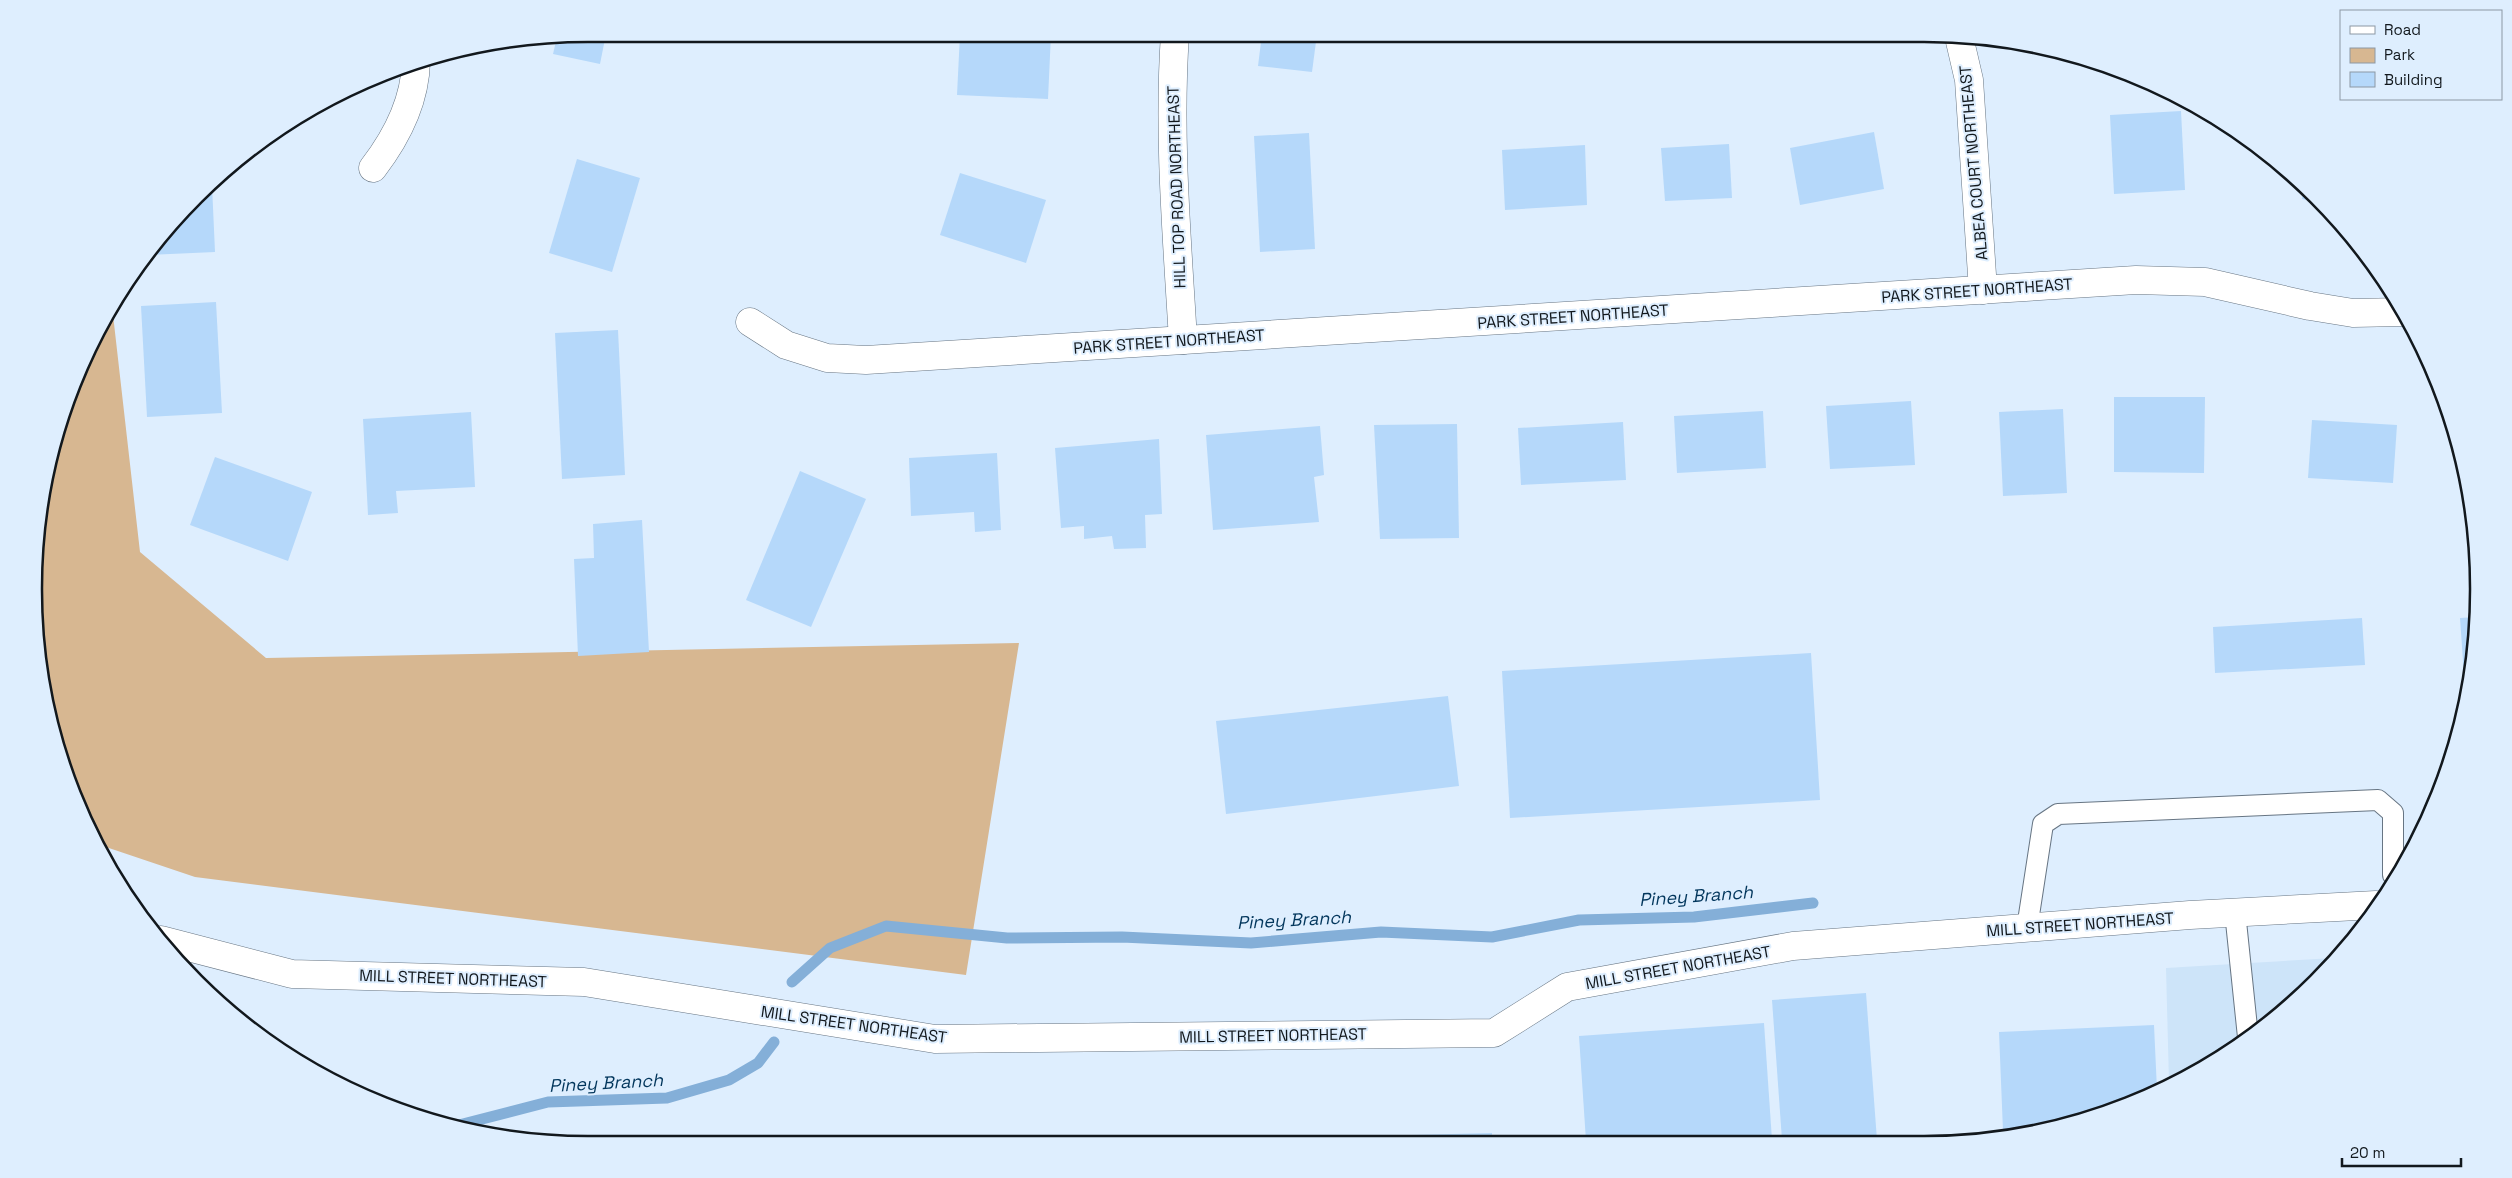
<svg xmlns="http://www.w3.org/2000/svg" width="2512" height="1178" viewBox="0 0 2512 1178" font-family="'Space Grotesk',sans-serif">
  <rect width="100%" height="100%" fill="#deeefe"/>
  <!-- built -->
  <polygon fill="#cde4f9" points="2333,958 2261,1029 2169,1083 2166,968"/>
  <!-- green -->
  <polygon fill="#d7b791" points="112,306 140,552 266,658 1019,643 966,975 195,877 97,844 63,767 39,662 34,589 44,480 76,377"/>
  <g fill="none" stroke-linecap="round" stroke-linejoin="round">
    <!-- stream -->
    <g stroke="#84afd8" stroke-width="11">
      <polyline points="792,982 830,948 886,926 1007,938 1122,937 1251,943 1381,932 1492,937 1579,920 1694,917 1813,903"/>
      <polyline points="455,1126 548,1102 667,1098 729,1080 758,1063 774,1042"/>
    </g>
  </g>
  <!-- building -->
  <g fill="#b5d8fa">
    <polygon points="589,34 606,34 600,64 553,54 557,37"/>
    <polygon points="760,34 775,34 768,42"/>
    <polygon points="960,34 1051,34 1048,99 957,95"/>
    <polygon points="1262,34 1317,34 1312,72 1258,66"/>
    <polygon points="2181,111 2185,190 2114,194 2110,115"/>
    <polygon points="1874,132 1884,189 1800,205 1790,148"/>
    <polygon points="1309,133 1315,249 1260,252 1254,136"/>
    <polygon points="1729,144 1732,198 1665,201 1661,148"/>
    <polygon points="1585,145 1587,205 1505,210 1502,150"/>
    <polygon points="577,159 640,178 612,272 549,253"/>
    <polygon points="960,173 1046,200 1026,263 940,235"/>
    <polygon points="212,185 215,252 148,255 171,223"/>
    <polygon points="2304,187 2316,197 2321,203 2302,199"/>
    <polygon points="216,302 222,413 147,417 141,306"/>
    <polygon points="618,330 625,475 562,479 555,333"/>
    <polygon points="2114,397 2205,397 2204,473 2114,472"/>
    <polygon points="1911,401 1915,465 1830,469 1826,406"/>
    <polygon points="2063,409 2067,493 2003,496 1999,412"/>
    <polygon points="1763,411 1766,468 1677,473 1674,416"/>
    <polygon points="471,412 475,487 396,491 398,513 368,515 363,419"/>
    <polygon points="2312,420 2397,425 2393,483 2308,478"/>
    <polygon points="1623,422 1626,480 1521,485 1518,428"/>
    <polygon points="1457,424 1459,538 1380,539 1374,425"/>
    <polygon points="1320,426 1324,475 1314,477 1319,522 1213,530 1206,435"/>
    <polygon points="1159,439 1162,514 1145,515 1146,548 1114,549 1112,536 1084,539 1084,526 1061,528 1055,448"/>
    <polygon points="997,453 1001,530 975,532 974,512 911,516 909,458"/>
    <polygon points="215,457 312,492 288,561 190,525"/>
    <polygon points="800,471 866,499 811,627 746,600"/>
    <polygon points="642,520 649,652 578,656 574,559 594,558 593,524"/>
    <polygon points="2476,617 2468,698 2466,704 2460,618"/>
    <polygon points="2362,618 2365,665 2215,673 2213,627"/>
    <polygon points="1811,653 1820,800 1510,818 1502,671"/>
    <polygon points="1448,696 1459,786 1226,814 1216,721"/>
    <polygon points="1866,993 1877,1140 1782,1140 1772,1000"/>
    <polygon points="1764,1023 1772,1140 1586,1141 1579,1036"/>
    <polygon points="2154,1025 2157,1090 2136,1102 1990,1139 1990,1132 2003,1131 1999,1032"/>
    <polygon points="1492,1133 1492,1141 1167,1142 1167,1141"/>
  </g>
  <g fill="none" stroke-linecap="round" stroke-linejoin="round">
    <!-- lane casing -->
    <g stroke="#677583" stroke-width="22">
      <g id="lane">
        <polyline points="2235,912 2248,1037"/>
        <polyline points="2027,928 2043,824 2058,814 2378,800 2393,813 2393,875"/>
      </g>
    </g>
    <!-- street casing -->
    <g stroke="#677583" stroke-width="29">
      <g id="street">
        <path d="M 1175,34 C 1168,136 1177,238 1183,340"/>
        <polyline points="1959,37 1969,80 1983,290"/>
        <path d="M 373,168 C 396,138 415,101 416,62"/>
        <polyline points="750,322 786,345 827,358 866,360 2136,280 2205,282 2310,306 2353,313 2402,312"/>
        <polyline points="161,940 292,974 584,982 935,1039 1494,1033 1567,987 1793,946 2190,915 2376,905"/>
      </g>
    </g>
    <!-- lane -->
    <use href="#lane" stroke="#fff" stroke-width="20"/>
    <!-- street -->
    <use href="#street" stroke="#fff" stroke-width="28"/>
  </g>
  <g text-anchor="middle" stroke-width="4" stroke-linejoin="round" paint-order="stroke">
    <!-- street labels -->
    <g font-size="16" fill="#12181d" stroke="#deeefe">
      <text transform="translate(1973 163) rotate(-95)" y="6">ALBEA COURT NORTHEAST</text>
      <text transform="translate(1176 187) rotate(-92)" y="6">HILL TOP ROAD NORTHEAST</text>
      <text transform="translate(1977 290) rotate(-4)" y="6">PARK STREET NORTHEAST</text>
      <text transform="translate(1573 316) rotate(-4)" y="6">PARK STREET NORTHEAST</text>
      <text transform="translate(1169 341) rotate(-4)" y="6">PARK STREET NORTHEAST</text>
      <text transform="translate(2080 924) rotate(-4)" y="6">MILL STREET NORTHEAST</text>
      <text transform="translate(1678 967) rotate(-10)" y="6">MILL STREET NORTHEAST</text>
      <text transform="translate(453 978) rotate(2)" y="6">MILL STREET NORTHEAST</text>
      <text transform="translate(854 1024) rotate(8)" y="6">MILL STREET NORTHEAST</text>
      <text transform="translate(1273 1035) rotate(-1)" y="6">MILL STREET NORTHEAST</text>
    </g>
    <!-- water labels -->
    <g font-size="18" font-style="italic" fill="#02365c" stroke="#deeefe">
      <text transform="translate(1696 896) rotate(-4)" y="6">Piney Branch</text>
      <text transform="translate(1294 920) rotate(-3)" y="6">Piney Branch</text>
      <text transform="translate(606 1083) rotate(-3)" y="6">Piney Branch</text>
    </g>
  </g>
  <!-- crop -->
  <path d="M0 0H2512V1178H0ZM588 42H1924A546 546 0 0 1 2470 588V590A546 546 0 0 1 1924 1136H588A546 546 0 0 1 42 590V588A546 546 0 0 1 588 42Z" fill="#deeefe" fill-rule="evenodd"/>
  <path fill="none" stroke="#12181d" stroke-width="2.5" d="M588 42H1924A546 546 0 0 1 2470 588V590A546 546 0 0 1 1924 1136H588A546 546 0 0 1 42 590V588A546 546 0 0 1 588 42Z"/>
  <!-- legend -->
  <rect x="2340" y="10" width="162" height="90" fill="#deeefe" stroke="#8c98a4"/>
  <rect x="2350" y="26" width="25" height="8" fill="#ffffff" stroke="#8c98a4"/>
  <text x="2384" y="35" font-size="15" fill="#12181d">Road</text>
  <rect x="2350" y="48" width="25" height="15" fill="#d7b791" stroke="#8c98a4"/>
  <text x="2384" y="60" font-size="15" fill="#12181d">Park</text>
  <rect x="2350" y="72" width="25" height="15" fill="#b5d8fa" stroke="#8c98a4"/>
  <text x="2384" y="85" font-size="15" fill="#12181d">Building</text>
  <!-- scale -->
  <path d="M2342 1158v8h119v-8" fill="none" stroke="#12181d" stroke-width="2.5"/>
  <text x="2350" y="1158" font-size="15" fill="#12181d" stroke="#deeefe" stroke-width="4" paint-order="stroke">20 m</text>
</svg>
